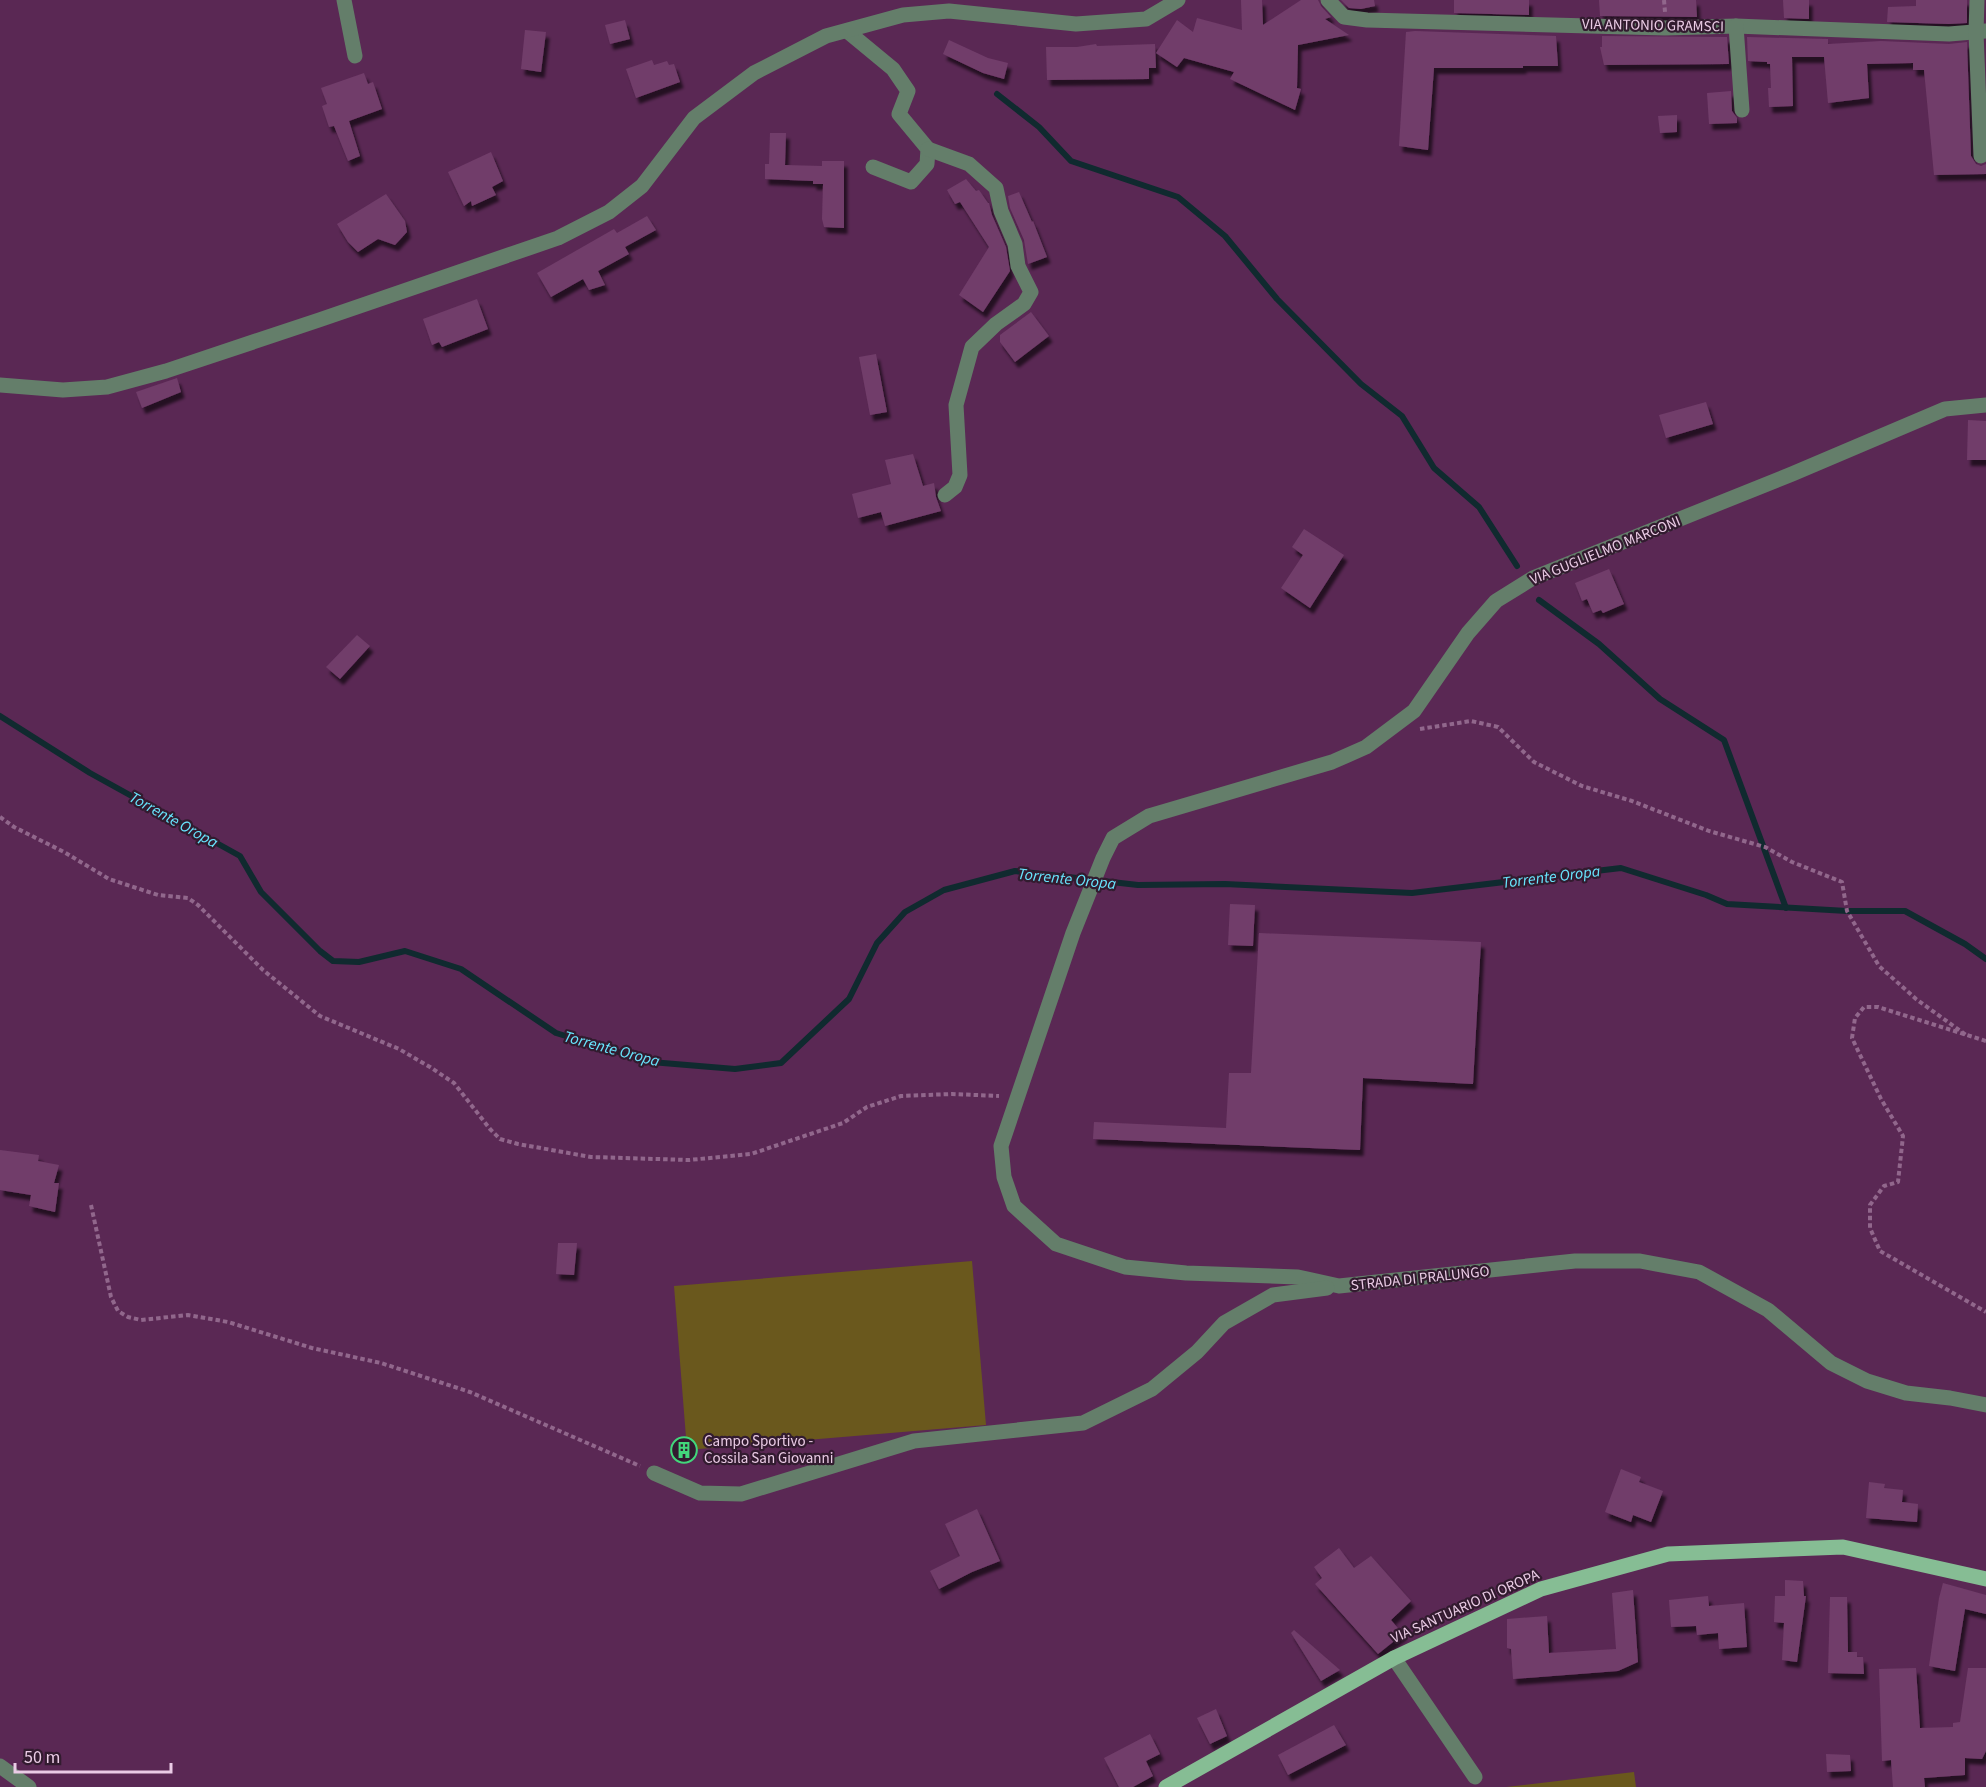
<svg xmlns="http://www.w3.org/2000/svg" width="1986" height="1787" viewBox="0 0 1986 1787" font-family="'Source Sans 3',sans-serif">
  <defs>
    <filter id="shadow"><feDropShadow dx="3.5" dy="6" stdDeviation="1.5" flood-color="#0009"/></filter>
  </defs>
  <rect width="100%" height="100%" fill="#5a2854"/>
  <!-- green -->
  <g fill="#6a581d">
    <polygon points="972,1261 986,1425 687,1450 674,1286"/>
    <polygon points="1634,1772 1636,1787 1506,1787"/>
  </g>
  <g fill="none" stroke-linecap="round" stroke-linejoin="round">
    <!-- stream -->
    <g stroke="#102a2f" stroke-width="6">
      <polyline points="997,94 1039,127 1071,161 1178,197 1225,236 1277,299 1361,384 1402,416 1434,468 1479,507 1517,566"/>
      <polyline points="1539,600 1599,644 1660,699 1724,740 1786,908"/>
      <polyline points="0,716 90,773 240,856 261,892 320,951 333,961 359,962 405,951 461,969 556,1033 651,1062 735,1069 781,1063 849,999 877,943 905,912 944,890 1015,871 1138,885 1225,884 1412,893 1621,868 1706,895 1727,904 1847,911 1905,911 1965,944 1986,959"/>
    </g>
  </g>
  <!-- building -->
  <g fill="#713d6a" filter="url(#shadow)">
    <polygon points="1241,0 1262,0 1263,25 1301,0 1318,0 1321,6 1331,17 1325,19 1349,35 1298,45 1297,88 1301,89 1295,110 1230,79 1234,72 1184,58 1177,67 1156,53 1177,20 1193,32 1197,18 1242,30"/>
    <polygon points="1341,0 1374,0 1375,6 1361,9 1349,8"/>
    <polygon points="1454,0 1529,0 1529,15 1454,13"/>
    <polygon points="1599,0 1696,0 1697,17 1600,16"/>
    <polygon points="1783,0 1809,0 1809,19 1784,18"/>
    <polygon points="1916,0 1967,0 1967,23 1949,24 1887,22 1888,7 1916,6"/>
    <polygon points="625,20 630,39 610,44 605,25"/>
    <polygon points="525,30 546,32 541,72 521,69"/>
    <polygon points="1415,31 1556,36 1558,66 1523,66 1523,68 1434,68 1428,150 1399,146 1406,32"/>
    <polygon points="1602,36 1727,37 1729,64 1604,65 1600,47 1602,47"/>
    <polygon points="1747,37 1828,39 1828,44 1881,41 1949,44 1967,42 1971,156 1976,164 1981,166 1986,164 1986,174 1934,175 1924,70 1913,70 1913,63 1867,64 1869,98 1828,103 1824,57 1792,57 1793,106 1769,107 1768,88 1771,88 1770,64 1767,64 1767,62 1748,61"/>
    <polygon points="949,40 988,58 1008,63 1004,79 983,73 943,54"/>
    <polygon points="1096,44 1097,46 1155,44 1156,68 1149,68 1149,79 1047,80 1046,47 1077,47"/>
    <polygon points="652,60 654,65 667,61 669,65 674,64 680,82 636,98 626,69"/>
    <polygon points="364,73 368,84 373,82 382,109 349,121 360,156 348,161 334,126 329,127 322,106 327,104 321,88"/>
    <polygon points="1731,91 1732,111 1737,118 1737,123 1709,124 1707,93"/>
    <polygon points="1677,115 1677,132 1660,133 1658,116"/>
    <polygon points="770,133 786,133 785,165 822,166 822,161 844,161 844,228 824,227 822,219 823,184 813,184 813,181 765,179 765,164 769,164"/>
    <polygon points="491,152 503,181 492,187 496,195 472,206 471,201 464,206 448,172"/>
    <polygon points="966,179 976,191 979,190 988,203 989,203 992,215 1006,247 1010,271 983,312 959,295 989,247 960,202 955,204 947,190"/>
    <polygon points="1019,192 1032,222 1033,221 1047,257 1028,264 1024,240 1010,208 1008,196"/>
    <polygon points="386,194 405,221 407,232 395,245 378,239 358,252 348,242 337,224"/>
    <polygon points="647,216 656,230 625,247 629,254 598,271 605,285 589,290 583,279 551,297 537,273 614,229 617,233"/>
    <polygon points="477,299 488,329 442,347 439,342 432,345 423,319"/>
    <polygon points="1031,312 1049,336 1015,362 1000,342 1000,335"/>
    <polygon points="876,354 887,412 870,415 859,357"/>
    <polygon points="177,378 181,392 142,408 136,392"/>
    <polygon points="1706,402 1713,424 1666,438 1659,415"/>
    <polygon points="1968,420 1986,421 1986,460 1967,460"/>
    <polygon points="913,454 923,486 934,483 936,497 941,511 885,526 881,512 858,518 852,494 891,484 885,460"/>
    <polygon points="1304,529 1344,555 1310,608 1281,588 1303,555 1292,547"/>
    <polygon points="1609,569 1624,604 1603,613 1601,610 1593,613 1587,599 1582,601 1575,583"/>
    <polygon points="357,635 370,646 340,679 326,667"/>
    <polygon points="1230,904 1255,905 1253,946 1228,945"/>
    <polygon points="1259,933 1481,942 1473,1084 1363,1078 1360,1150 1093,1139 1094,1122 1226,1128 1229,1073 1251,1073"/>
    <polygon points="0,1150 39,1155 38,1161 59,1165 54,1183 59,1183 55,1212 29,1206 31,1195 0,1190"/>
    <polygon points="558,1243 577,1243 574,1275 556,1274"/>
    <polygon points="1621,1469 1641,1477 1639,1482 1663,1491 1651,1522 1633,1515 1631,1522 1605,1512"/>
    <polygon points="1869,1482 1885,1484 1884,1488 1903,1490 1902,1502 1918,1504 1917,1522 1866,1518"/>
    <polygon points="977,1509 1000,1561 972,1572 939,1589 930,1571 960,1556 945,1524"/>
    <polygon points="1339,1548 1354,1568 1371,1556 1411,1601 1391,1620 1403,1634 1378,1654 1315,1584 1322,1578 1314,1567"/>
    <polygon points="1785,1580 1803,1581 1804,1596 1806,1596 1797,1662 1782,1660 1784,1623 1774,1622 1775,1596 1785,1596"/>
    <polygon points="1943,1583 1986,1595 1986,1614 1965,1609 1955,1671 1929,1666 1939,1598"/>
    <polygon points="1633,1590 1638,1662 1618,1671 1513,1679 1511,1649 1507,1648 1507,1619 1547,1616 1549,1653 1616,1649 1612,1593"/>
    <polygon points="1708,1596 1709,1606 1744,1603 1747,1647 1719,1649 1718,1633 1697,1635 1696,1626 1671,1627 1669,1600"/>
    <polygon points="1830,1597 1847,1597 1848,1652 1857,1652 1857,1657 1863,1657 1864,1674 1828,1673"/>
    <polygon points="1294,1630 1340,1670 1321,1681 1291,1633"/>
    <polygon points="1916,1668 1920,1728 1953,1727 1953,1723 1960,1722 1968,1668 1986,1668 1986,1751 1982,1759 1965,1758 1965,1775 1924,1778 1925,1787 1893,1787 1891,1760 1882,1761 1879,1669"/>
    <polygon points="1216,1709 1227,1736 1210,1744 1197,1718"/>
    <polygon points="1334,1725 1346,1745 1288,1775 1278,1755"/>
    <polygon points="1150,1734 1160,1754 1146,1761 1153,1776 1133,1787 1119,1787 1104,1758"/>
    <polygon points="1826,1754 1850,1755 1851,1771 1827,1772"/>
  </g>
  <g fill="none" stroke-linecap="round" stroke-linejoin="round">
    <!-- path -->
    <g stroke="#91678c" stroke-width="4" stroke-dasharray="4.5 3" stroke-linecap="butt">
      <polyline points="1664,0 1665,12"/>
      <polyline points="1420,729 1471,721 1498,727 1534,762 1582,786 1632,801 1709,831 1765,847 1792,862 1842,882 1847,911 1879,966 1916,999 1966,1035"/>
      <polyline points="0,817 14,827 64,852 109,879 158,895 188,898 198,905 263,970 320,1016 399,1049 430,1067 454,1083 490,1129 500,1139 518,1144 591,1157 689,1160 751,1154 843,1123 867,1107 901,1096 952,1094 999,1096"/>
      <polyline points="1986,1041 1878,1007 1864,1007 1855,1018 1852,1038 1881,1099 1903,1136 1898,1182 1884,1186 1870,1205 1870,1228 1880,1251 1986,1312"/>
      <polyline points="91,1205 111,1297 118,1311 128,1317 141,1320 188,1315 228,1322 312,1348 381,1363 470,1392 640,1466"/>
    </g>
    <!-- minor -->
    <g stroke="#647e6a" stroke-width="15">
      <polyline points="344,0 355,56"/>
      <polyline points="1328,0 1344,17 1367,20 1665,28 1736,26 1949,34 1986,31"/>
      <polyline points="1977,0 1976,32 1981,156"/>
      <polyline points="1736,26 1742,110"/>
      <polyline points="847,31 893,69 908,91 899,114 928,149 927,164 911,182 873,167"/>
      <polyline points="928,149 969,164 996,188 1001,211 1015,244 1018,266 1031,292 1024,304 996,324 972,347 956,405 960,475 955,487 945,495"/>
      <polyline points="0,385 63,390 107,387 166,371 319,320 558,238 609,212 642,186 694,118 754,73 826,36 903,15 949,11 1076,24 1146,19 1178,0"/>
      <polyline points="1986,405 1945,409 1792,474 1533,578 1496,601 1468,633 1414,711 1366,747 1332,762 1149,816 1113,838 1103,858 1073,933 1001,1146 1004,1177 1014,1206 1056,1244 1125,1267 1186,1273 1298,1277 1339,1286 1575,1261 1640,1261 1699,1272 1768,1310 1831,1363 1867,1381 1906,1393 1950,1398 1986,1405"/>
      <polyline points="654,1473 700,1493 741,1494 914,1441 1083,1423 1152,1389 1197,1352 1224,1323 1273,1295 1327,1288"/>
      <polyline points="1394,1658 1475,1777"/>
      <polyline points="0,1766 29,1787"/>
    </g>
    <!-- major -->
    <polyline stroke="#86bd94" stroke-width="15" points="1166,1787 1394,1658 1541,1589 1668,1554 1843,1547 1986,1579"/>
  </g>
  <!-- icons -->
  <defs>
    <g id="building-ring" transform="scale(1.35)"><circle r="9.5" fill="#321b2f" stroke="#42d77b" stroke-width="1.5"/><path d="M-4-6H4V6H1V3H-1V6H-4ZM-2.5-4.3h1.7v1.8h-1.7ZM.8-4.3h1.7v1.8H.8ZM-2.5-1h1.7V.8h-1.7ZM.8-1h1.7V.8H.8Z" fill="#42d77b"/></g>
  </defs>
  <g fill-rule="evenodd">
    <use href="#building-ring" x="684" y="1450"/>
  </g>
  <g text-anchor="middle" stroke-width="4.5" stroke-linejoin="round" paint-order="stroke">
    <!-- street labels -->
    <g font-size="15" fill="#eacbe5" stroke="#321b2f">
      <text transform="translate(1653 25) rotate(1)" y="5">VIA ANTONIO GRAMSCI</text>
      <text transform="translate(1605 550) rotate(-22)" y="5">VIA GUGLIELMO MARCONI</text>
      <text transform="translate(1420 1278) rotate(-6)" y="5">STRADA DI PRALUNGO</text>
      <text transform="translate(1465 1606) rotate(-24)" y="5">VIA SANTUARIO DI OROPA</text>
    </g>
    <!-- poi labels -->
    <g font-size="15" fill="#eacbe5" stroke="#321b2f" text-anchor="start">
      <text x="704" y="1446">Campo Sportivo -<tspan x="704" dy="17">Cossila San Giovanni</tspan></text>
    </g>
    <!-- water labels -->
    <g font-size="16" font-style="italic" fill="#68e6fe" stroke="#321b2f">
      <text transform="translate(174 819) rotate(29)" y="6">Torrente Oropa</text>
      <text transform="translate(1551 876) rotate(-7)" y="6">Torrente Oropa</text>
      <text transform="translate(1067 878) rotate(6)" y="6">Torrente Oropa</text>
      <text transform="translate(612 1048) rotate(15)" y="6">Torrente Oropa</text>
    </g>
  </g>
  <!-- scale -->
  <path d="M15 1763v9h156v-9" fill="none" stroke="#eacbe5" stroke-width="3"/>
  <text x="24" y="1763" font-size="18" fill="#eacbe5" stroke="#321b2f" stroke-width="4.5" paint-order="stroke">50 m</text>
</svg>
